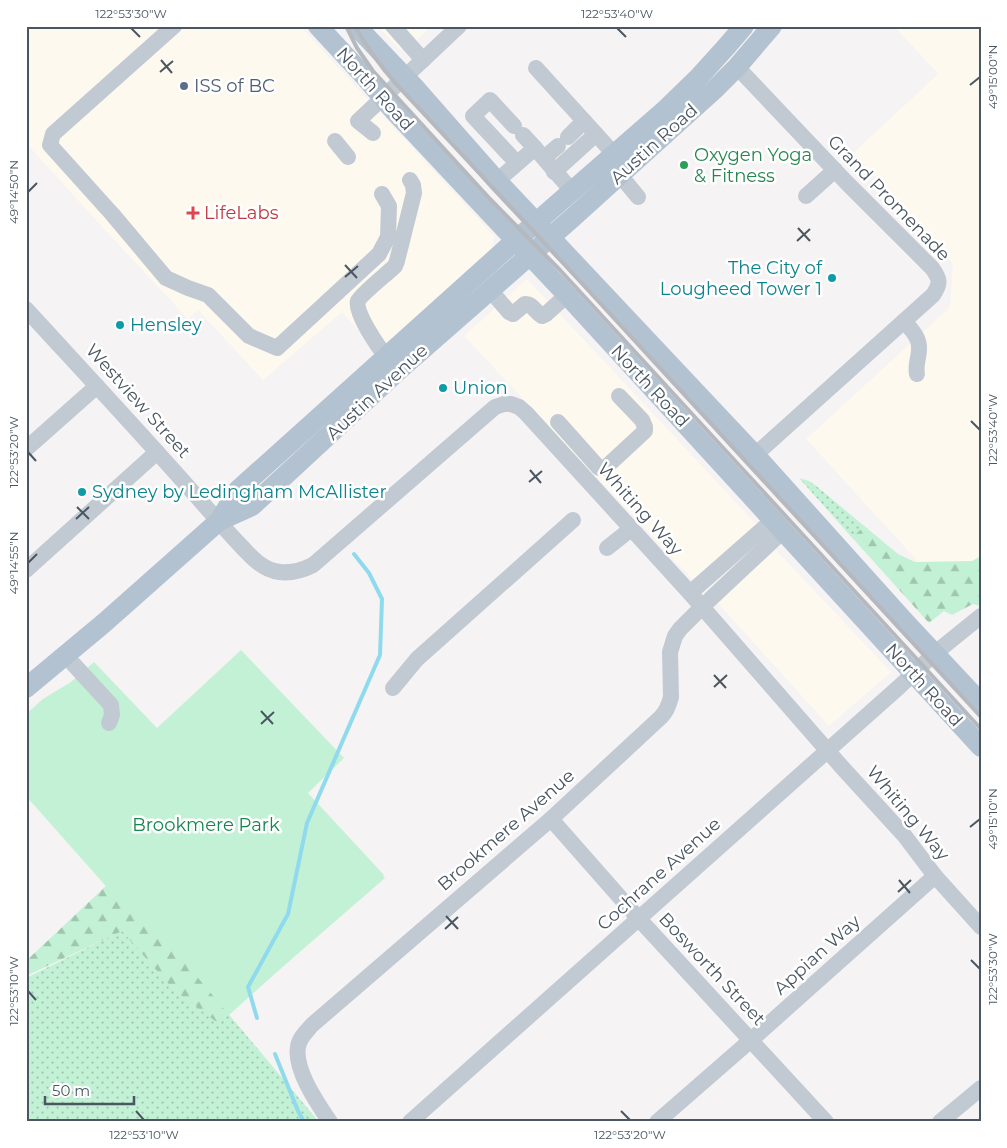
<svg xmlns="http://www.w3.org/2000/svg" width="1007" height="1148" viewBox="0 0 1007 1148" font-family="Montserrat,sans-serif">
  <defs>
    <pattern id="grass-dots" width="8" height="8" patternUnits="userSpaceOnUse" patternTransform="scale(1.25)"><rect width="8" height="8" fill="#c3f1d5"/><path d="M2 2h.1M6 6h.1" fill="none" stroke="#a0c6b0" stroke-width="1.8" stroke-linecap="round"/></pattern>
    <pattern id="forest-firs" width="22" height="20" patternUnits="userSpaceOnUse" patternTransform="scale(1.25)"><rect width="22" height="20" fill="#c3f1d5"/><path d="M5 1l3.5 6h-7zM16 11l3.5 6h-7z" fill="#a0c6b0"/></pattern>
  </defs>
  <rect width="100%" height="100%" fill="#f5f3f3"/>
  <!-- commercial -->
  <g fill="#fdf9ef">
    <polygon points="26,26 300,26 494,236 492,249 378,352 342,312 263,380 198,310 188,319 95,219 26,143"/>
    <polygon points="377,26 432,26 406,50 399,49"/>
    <polygon points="894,26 981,26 981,557 972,563 920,564 806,439 950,307 953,264 853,153 938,74"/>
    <polygon points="527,279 757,525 694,581 464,336"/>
    <polygon points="776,550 891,672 829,726 716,601"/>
  </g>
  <!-- grass -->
  <g fill="url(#grass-dots)">
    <polygon points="799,478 809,481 815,485 869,530 862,529 855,536 856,542"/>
    <polygon points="144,913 319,1122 26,1122 26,978 111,936"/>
  </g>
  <!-- forest -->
  <g fill="url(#forest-firs)">
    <polygon points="862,529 869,530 898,554 915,562 972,561 981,556 981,606 980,606 973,604 952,615 944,611 929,623 856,542 854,536 859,531"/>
    <polygon points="313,801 385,878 218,1023 173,989 122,931 26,976 26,961 107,885"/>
  </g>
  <!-- green -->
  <polygon fill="#c3f1d5" points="241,650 344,758 308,793 384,875 229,1015 144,913 135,919 26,796 26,714 43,699 71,682 94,662 157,728"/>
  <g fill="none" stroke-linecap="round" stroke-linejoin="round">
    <!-- stream -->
    <g stroke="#90daee" stroke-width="4">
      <polyline points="257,1018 248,987 288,914 307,823 380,655 382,599 369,573 354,554"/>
      <polyline points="275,1054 298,1111 304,1122"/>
    </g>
    <!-- minor -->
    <g stroke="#c1cad2" stroke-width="16">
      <polyline points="174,26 53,134 50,145 113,215 166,278 188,288 208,295 249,336 277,348 379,254 388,237 389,206 382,194"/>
      <polyline points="393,26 423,60"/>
      <path d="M 737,67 L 847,183 L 932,268 C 940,279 941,283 933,295 L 755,455"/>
      <polyline points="536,68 614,154"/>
      <polyline points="514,126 490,100 473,116 517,163"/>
      <polyline points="373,133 358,121 459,26"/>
      <polyline points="523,135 535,148"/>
      <polyline points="568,137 584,121"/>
      <polyline points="335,141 348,157"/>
      <polyline points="544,158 558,146"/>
      <polyline points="554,172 596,134"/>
      <polyline points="620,175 638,197"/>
      <polyline points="497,181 535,148 572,191"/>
      <polyline points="806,196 835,170"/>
      <path d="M 490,290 L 509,312 L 513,314 L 525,304 C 533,304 535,312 542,316 L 546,314 L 567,295"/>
      <path d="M 26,309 C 81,369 136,428 190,489 C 207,508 223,527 241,546 C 248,553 254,561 263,566 C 279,576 297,573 313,565 L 495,407 L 504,404 L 511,404 L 519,407 L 526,413 L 690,593 L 840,765 L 904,835 L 935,876 L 981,927"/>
      <path d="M 904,321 C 911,329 920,338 919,349 C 919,358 915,365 917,374"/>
      <path d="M 386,356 C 379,348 354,312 358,301 C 361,294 388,273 395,266 L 397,261 L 414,193 L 413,185 L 410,180"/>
      <polyline points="558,422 599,468 605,468 645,431 645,427 642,420 619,396"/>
      <polyline points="26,449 97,386"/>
      <polyline points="607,548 631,529"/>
      <polyline points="26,570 157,452"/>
      <polyline points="690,593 773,520"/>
      <polyline points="65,655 111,705 112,715 109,723"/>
      <polyline points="393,688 417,659 573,520"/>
      <polyline points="551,819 639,919 826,1122"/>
      <path d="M 330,1122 C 318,1104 294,1070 298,1047 C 299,1038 307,1031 312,1025 L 551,819 L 661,717 C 667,711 669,705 671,697 L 670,652 L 675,636 L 680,629 L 702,607 L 783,531"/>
      <polyline points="410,1122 899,687 934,654 981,616"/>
      <polyline points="657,1122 751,1040 935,876"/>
      <polyline points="940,1122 981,1088"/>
    </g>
    <!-- major -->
    <g stroke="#b3c2d1" stroke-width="20">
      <polyline points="318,26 366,78 395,112 567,295 981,747"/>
      <polyline points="356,26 417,90 497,181 755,455 905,622 981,703"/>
      <polyline points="219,521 252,506 399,370 570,220 716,88 737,67 772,26"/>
      <polyline points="26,688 104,623 219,521 238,490 516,240 666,109 698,78 727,46 744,26"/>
    </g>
    <!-- rail -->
    <g stroke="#b5b8bd" stroke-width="4">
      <polyline points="346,26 357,48 373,71 491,200 560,270 981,729"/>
      <path d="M 355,26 C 367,48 381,67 397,85 L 565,265 L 981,717"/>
    </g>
  </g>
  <!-- ticks -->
  <path fill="none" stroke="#4a5661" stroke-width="2" d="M 131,28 L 140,37M 617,28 L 626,37M 161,60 L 172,73M 160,72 L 173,61M 970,85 L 980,77M 28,192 L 37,183M 798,228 L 810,241M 797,241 L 810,229M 345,265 L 357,278M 345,277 L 358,266M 971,421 L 980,430M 28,452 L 36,461M 530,470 L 541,483M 529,482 L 542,471M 77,507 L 89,519M 76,519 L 89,507M 28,563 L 37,554M 714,675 L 726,688M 714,687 L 727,675M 261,711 L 273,724M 261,724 L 274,712M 970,827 L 980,819M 899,880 L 910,893M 898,892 L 911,880M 446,916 L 458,929M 445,929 L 458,917M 971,960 L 980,969M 28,991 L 36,1000M 136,1111 L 144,1120M 621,1111 L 630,1120"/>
  <!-- markers -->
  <circle fill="#5c6f8a" stroke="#fff" stroke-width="2" cx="184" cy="86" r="5"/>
  <circle fill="#2e9e5b" stroke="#fff" stroke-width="2" cx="684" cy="165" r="5"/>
  <path fill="#e0444e" stroke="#fff" stroke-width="2" d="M190.5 205.5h5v5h5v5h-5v5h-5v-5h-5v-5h5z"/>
  <g fill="#0f9aa8" stroke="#fff" stroke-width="2">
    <circle cx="832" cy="278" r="5"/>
    <circle cx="120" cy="325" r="5"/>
    <circle cx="443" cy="388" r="5"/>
    <circle cx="82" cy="492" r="5"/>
  </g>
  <g text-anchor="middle" stroke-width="5" stroke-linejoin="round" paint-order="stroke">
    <!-- service labels -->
    <g font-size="18" fill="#4e5e75" stroke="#fff" text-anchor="start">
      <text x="194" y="92">ISS of BC</text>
    </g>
    <!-- street labels -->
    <g font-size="18" fill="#4a5661" stroke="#fff">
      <text transform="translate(375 89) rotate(48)" y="6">North Road</text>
      <text transform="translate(654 144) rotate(-42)" y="6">Austin Road</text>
      <text transform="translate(889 198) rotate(46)" y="6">Grand Promenade</text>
      <text transform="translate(650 386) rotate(47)" y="6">North Road</text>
      <text transform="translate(377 392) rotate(-43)" y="6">Austin Avenue</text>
      <text transform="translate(138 401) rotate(48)" y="6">Westview Street</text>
      <text transform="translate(640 509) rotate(48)" y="6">Whiting Way</text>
      <text transform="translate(924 685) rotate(48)" y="6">North Road</text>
      <text transform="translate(908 813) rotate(50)" y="6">Whiting Way</text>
      <text transform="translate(506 830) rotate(-41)" y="6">Brookmere Avenue</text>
      <text transform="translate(659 874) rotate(-42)" y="6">Cochrane Avenue</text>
      <text transform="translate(817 955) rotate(-42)" y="6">Appian Way</text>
      <text transform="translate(712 969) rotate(47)" y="6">Bosworth Street</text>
    </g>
    <!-- leisure labels -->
    <g font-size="18" fill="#27864d" stroke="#fff" text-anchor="start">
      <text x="694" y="161">Oxygen Yoga<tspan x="694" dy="21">&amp; Fitness</tspan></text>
    </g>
    <!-- health labels -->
    <g font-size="18" fill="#be3a42" stroke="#fff" text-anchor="start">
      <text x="204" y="219">LifeLabs</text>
    </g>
    <!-- culture labels -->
    <g font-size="18" fill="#0d838f" stroke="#fff" text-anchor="start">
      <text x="822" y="274" text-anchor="end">The City of<tspan x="822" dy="21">Lougheed Tower 1</tspan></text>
      <text x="130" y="331">Hensley</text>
      <text x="453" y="394">Union</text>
      <text x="92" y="498">Sydney by Ledingham McAllister</text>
    </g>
    <!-- park labels -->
    <g font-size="18" fill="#17864f" stroke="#fff">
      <text x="206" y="831">Brookmere Park</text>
    </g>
  </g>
  <!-- border -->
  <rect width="1007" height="1148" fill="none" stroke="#ffffff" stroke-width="55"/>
  <!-- scale -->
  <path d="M45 1096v8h89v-8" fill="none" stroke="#4a5661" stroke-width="2.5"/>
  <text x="52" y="1096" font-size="15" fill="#4a5661" stroke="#ffffff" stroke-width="4" paint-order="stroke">50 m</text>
  <rect x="28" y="28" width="952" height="1092" fill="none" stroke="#4a5661" stroke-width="2"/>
  <g font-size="12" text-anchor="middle" fill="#4a5661">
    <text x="131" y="18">122°53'30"W</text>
    <text x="617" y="18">122°53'40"W</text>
    <text transform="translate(993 77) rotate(-90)" y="4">49°15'00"N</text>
    <text transform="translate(14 192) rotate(-90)" y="4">49°14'50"N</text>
    <text transform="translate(993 430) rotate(-90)" y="4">122°53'40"W</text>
    <text transform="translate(14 452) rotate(-90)" y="4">122°53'20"W</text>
    <text transform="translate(14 563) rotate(-90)" y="4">49°14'55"N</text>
    <text transform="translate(993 819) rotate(-90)" y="4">49°15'10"N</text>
    <text transform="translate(993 969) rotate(-90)" y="4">122°53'30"W</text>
    <text transform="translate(14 991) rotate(-90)" y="4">122°53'10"W</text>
    <text x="144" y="1139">122°53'10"W</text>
    <text x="630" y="1139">122°53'20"W</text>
  </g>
</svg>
